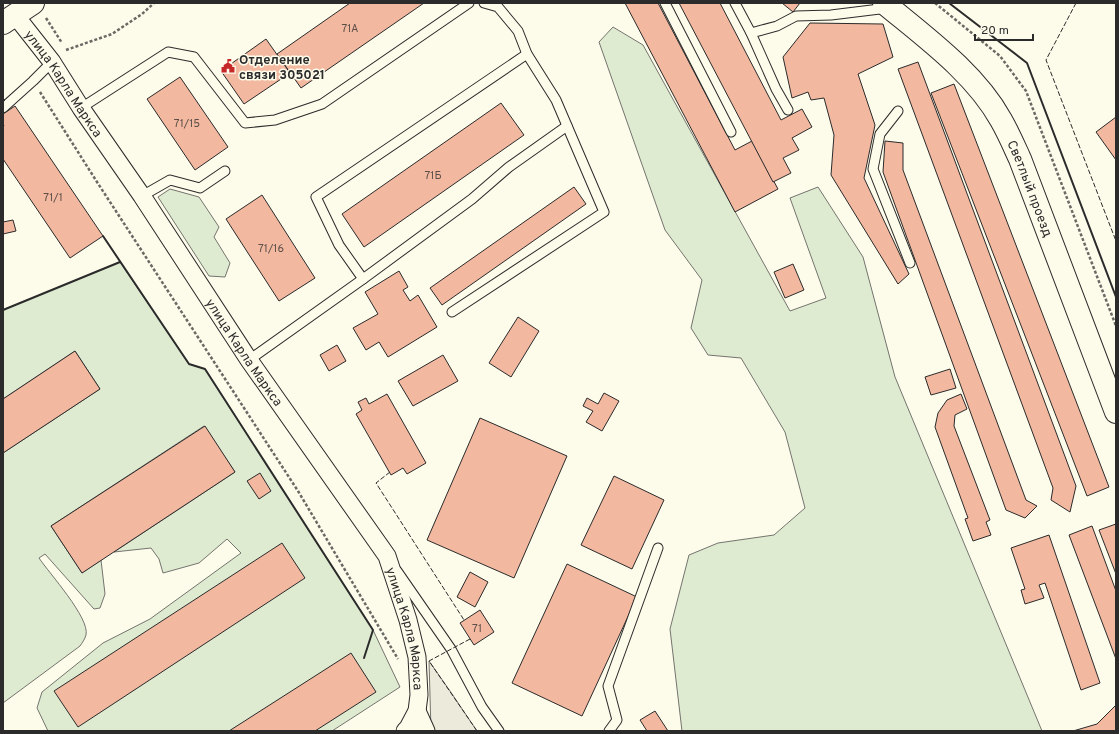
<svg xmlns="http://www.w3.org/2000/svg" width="1119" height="734" viewBox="0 0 1119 734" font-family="Overpass,sans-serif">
  <rect width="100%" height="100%" fill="#fdfbea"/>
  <!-- green -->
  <g fill="#deebd1" stroke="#74746e">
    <polygon points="613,27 643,45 790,311 826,298 790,198 818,187 863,257 895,377 1042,731 682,731 670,629 689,555 718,543 774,535 805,508 785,432 741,358 708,355 691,328 702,280 665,230 599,42"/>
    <polygon points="170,189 199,197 219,227 214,237 230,263 225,277 209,276 158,197"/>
    <path d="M 120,262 L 189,364 L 205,369 L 373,630 L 400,687 L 332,731 L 48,731 L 37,708 L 42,692 L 103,643 L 150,619 L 241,553 L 227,539 L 199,563 L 163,573 L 159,559 L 151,548 L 114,552 L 235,472 L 204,426 L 51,526 L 82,573 L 101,560 L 105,594 L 100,608 L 94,609 L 45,554 L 39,558 C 49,573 90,618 86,635 C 85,639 82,643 80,646 L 3,703 L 3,453 L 100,389 L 75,351 L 3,399 L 3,310 Z"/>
  </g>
  <!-- parking -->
  <polygon fill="#eceadb" stroke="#74746e" points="429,661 450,691 477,731 431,731"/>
  <!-- building -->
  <g fill="#f2b8a0" stroke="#2b2b2b">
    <polygon points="350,3 424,3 301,88 277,54"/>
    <polygon points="625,3 658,3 735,150 752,141 778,189 735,212"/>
    <polygon points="679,3 720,3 781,120 802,109 812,127 792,138 799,150 783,158 791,173 773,182"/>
    <polygon points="782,3 800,3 793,12"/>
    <polygon points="810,23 883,24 893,57 858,74 875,125 864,178 909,274 898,284 831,175 834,135 824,98 811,100 808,92 792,98 783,57"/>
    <polygon points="266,39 290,73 244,104 221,71"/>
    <polygon points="918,62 1076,486 1070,512 1051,500 1053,488 898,69"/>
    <polygon points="180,77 228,147 195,170 147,99"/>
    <polygon points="954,84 1109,487 1087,496 931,93"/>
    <polygon points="501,103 524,135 364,247 342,214"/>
    <polygon points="15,106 103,236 70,258 3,159 3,126 4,126 3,124 3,114"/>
    <polygon points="1116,117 1116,160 1096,132"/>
    <polygon points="885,141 903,143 903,170 1026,500 1037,506 1025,518 1006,510 883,172"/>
    <polygon points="574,187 586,204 442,305 430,288"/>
    <polygon points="262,195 315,278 279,301 226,219"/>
    <polygon points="13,220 16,231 3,234 3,222"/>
    <polygon points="793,264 804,290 785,298 774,272"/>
    <polygon points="399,271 408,287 403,290 410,301 418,295 437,327 388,357 379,342 366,350 353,328 378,314 365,292"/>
    <polygon points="518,317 539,331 511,377 489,363"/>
    <polygon points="337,345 346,361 329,371 320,355"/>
    <polygon points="75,351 100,389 3,453 3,399"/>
    <polygon points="443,355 458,381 413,406 398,381"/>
    <polygon points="950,369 956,388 931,395 925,377"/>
    <polygon points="604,393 619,401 602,431 586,422 593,411 583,406 587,398 598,404"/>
    <polygon points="387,394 426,463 407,474 403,468 391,475 356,414 362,410 358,402 366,398 369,404"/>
    <polygon points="961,394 967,409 955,415 954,426 990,520 986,522 991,535 973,541 965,519 968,518 935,427 938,413 947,400"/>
    <polygon points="480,418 567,456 514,578 427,540"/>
    <polygon points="205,426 235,472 82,573 51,526"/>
    <polygon points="260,473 271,491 259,499 247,481"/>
    <polygon points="614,476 664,500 632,569 581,545"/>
    <polygon points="1116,524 1116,574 1099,530"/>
    <polygon points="1092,526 1116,591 1116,659 1069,535"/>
    <polygon points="1049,535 1100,683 1081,690 1045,583 1039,585 1044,598 1025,604 1021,590 1025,589 1011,548"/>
    <polygon points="282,543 305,578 78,727 54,691"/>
    <polygon points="567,564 637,597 582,716 512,683"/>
    <polygon points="470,572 488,582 475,607 457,597"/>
    <polygon points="480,610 494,632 474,645 460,623"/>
    <polygon points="351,653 376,692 315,731 229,731"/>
    <polygon points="1116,705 1116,731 1073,731 1097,724"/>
    <polygon points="655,711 668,731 647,731 640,720"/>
  </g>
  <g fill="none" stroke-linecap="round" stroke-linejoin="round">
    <!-- lane casing -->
    <g stroke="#2b2b2b" stroke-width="11">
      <g id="lane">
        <polyline points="665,3 731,132"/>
        <polyline points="735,3 751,33 777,26 796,16 831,15 888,8"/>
        <polyline points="751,33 776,89 788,110"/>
        <polyline points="3,108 33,81 52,62"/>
        <polyline points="81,108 168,52 194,57 245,123 275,120 322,104 469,3"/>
        <polyline points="898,111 880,134 873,169 910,263"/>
        <polyline points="142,196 170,180 200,188 225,171"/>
        <polyline points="363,279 339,245 316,197 527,54"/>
        <polyline points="452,312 604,212 556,100 527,54 518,31 498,7 484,3"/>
        <polyline points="249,360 363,279 472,199 509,167 567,126"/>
        <polyline points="397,571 451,649 482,707 499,731"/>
        <polyline points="609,731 617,720 608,686 658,548"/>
      </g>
    </g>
    <!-- street casing -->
    <g stroke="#2b2b2b" stroke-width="19">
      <g id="street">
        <path id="s1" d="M 15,15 L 52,62 L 81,108 L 142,196 L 249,360 L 387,556 L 408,620 L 417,657 L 419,695 L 417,711 L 408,728 L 405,731"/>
        <polyline points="417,711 426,731"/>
      </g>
    </g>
    <!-- secondary casing -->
    <g stroke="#2b2b2b" stroke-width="24">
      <g id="secondary">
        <path id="s2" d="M 884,3 C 925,37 975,73 1001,120 C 1008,132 1014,146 1020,159 L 1116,412"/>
      </g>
    </g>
    <!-- primary casing -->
    <g stroke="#2b2b2b" stroke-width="24">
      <polyline id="primary" points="3,23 33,3"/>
    </g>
    <!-- path -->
    <g stroke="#6a6964" stroke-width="2.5" stroke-dasharray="3 2" stroke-linecap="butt">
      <polyline points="935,3 1000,56 1026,91 1116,326"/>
      <polyline points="46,18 62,43"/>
      <polyline points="66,50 112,34 142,14 154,3"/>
      <polyline points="40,92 97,182 298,491 398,659"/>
    </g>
    <!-- lane -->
    <use href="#lane" stroke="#fdfbea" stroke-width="9"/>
    <!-- street -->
    <use href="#street" stroke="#fdfbea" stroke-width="17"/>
    <!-- secondary -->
    <use href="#secondary" stroke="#fdfbea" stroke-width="22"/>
    <!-- primary -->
    <use href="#primary" stroke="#fdfbea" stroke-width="22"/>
    <!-- fence -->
    <g stroke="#2b2b2b" stroke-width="1" stroke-dasharray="5 2" stroke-linecap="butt">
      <polyline points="1076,3 1046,60 1116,241"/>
      <polyline points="390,472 376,483 464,620"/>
      <polyline points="470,639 429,661 477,731"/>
    </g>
    <!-- wall -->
    <g stroke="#2b2b2b" stroke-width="2">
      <polyline points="949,3 1027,63 1116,297"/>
      <polyline points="3,101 4,100"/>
      <polyline points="103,236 189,364 205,369 373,630 364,658"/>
      <polyline points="3,310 120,262"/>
    </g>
  </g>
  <!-- icons -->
  <defs>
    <g id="civic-bare" transform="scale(1.08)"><path d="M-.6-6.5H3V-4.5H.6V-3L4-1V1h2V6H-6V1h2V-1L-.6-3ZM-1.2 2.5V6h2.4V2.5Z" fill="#c62828" stroke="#fdfbea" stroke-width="2.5" paint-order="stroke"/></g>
  </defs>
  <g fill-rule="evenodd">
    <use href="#civic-bare" x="228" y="66"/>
  </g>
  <g text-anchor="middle" stroke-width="3" stroke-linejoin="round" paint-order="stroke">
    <!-- number labels -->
    <g font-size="11" fill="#5d4e48">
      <text x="350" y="32">71А</text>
      <text x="187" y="127">71/15</text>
      <text x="433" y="179">71Б</text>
      <text x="53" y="201">71/1</text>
      <text x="271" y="252">71/16</text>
      <text x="477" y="632">71</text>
    </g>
    <!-- poi labels -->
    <g font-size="13" font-weight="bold" fill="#2b2b2b" stroke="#fdfbea" text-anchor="start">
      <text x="239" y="64">Отделение<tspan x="239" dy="15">связи 305021</tspan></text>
    </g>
    <!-- street labels -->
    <g font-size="13" fill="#2b2b2b" stroke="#fdfbea">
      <text dy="5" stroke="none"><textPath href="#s1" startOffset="84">улица Карла Маркса</textPath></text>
      <text dy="5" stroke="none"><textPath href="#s2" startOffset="241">Светлый проезд</textPath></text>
      <text dy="5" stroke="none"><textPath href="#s1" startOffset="408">улица Карла Маркса</textPath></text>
      <text dy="5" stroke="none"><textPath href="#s1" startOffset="732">улица Карла Маркса</textPath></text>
    </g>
  </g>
  <!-- border -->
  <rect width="1119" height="734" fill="none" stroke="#2b2b2b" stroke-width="8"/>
  <!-- scale -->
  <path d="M975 34v6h58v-6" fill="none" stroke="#2b2b2b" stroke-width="2"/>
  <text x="981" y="34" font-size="12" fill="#2b2b2b" stroke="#fdfbea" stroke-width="3" paint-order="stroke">20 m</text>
</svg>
